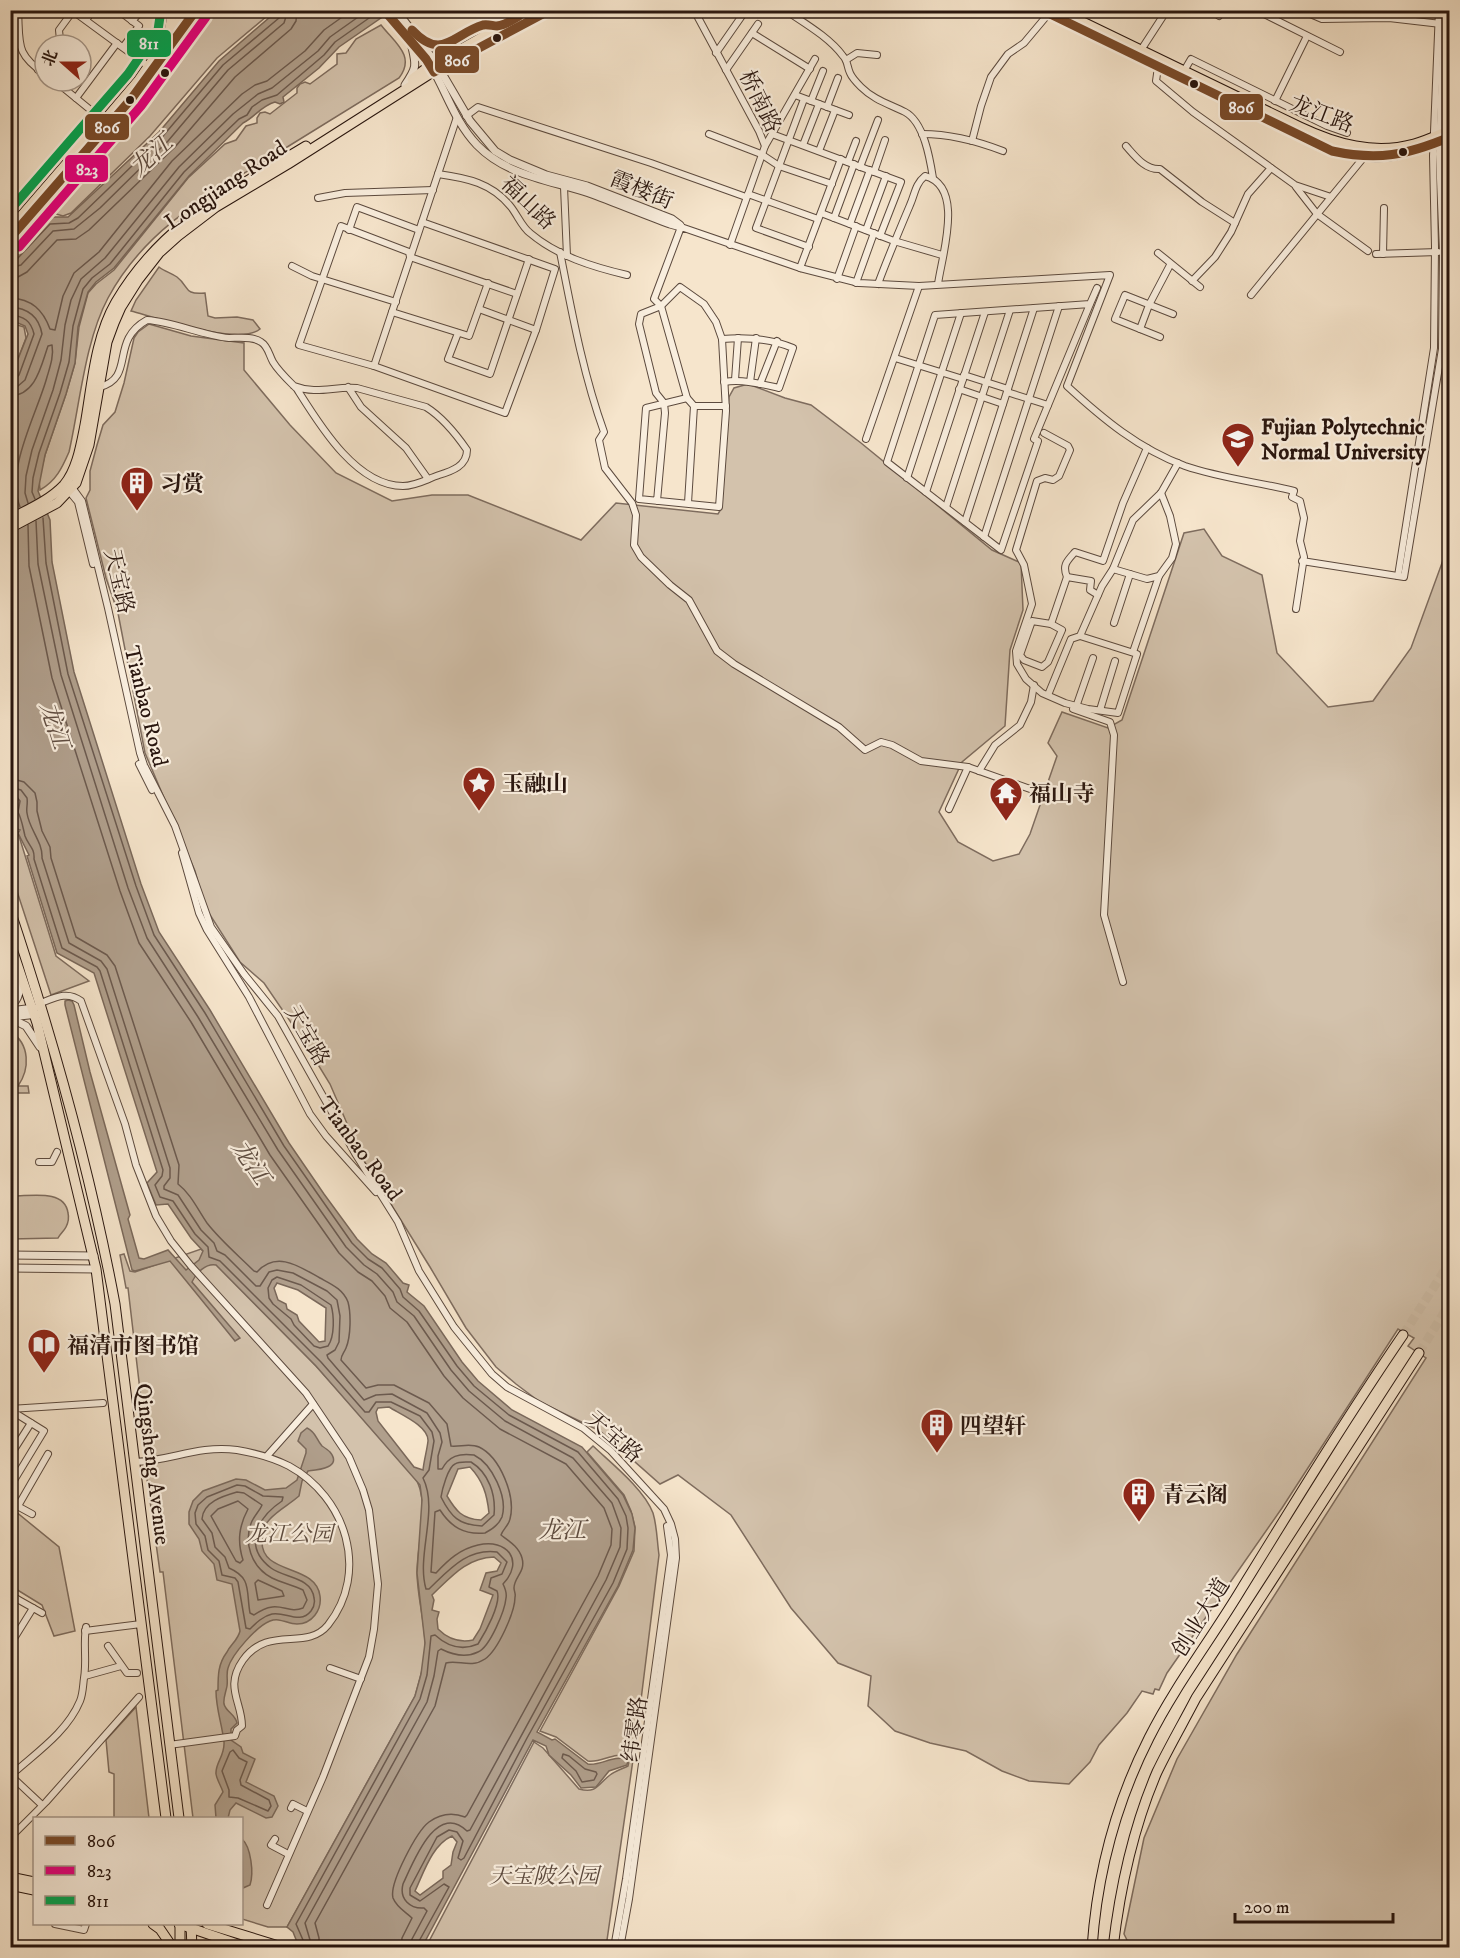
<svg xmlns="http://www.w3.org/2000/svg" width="1460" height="1958" viewBox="0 0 1460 1958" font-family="'IM FELL DW Pica','Noto Serif SC',serif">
  <rect width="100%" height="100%" fill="#f6e5cc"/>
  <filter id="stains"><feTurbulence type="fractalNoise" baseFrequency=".00333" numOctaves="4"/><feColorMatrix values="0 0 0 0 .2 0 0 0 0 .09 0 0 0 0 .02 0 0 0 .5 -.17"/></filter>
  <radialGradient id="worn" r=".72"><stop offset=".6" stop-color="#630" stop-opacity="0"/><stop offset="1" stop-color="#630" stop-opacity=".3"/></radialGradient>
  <!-- green -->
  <g fill="#d3c2ac" stroke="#7e6c5e" stroke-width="1.5">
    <polygon points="205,10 273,11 217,58 150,136 71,213 63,216 46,211 146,95"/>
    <path d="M 381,25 C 395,43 416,56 399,78 C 356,105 313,131 271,157 C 207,196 145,229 108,298 C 85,341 80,403 69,452 C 62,468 56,481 40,490 L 39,479 L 45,455 L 66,394 L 75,363 L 79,327 L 88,293 L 96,284 L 114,270 L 188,178 L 225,144 L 236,140 L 246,126 L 257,123 L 257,118 L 260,113 L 265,112 L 270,114 L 297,93 L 297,88 L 300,84 L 305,82 L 310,84 L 337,64 L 337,54 L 346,53 L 356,39 Z"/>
    <path d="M 159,267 C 164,271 171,273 177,277 C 190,287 183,295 205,293 L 208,316 L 215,318 L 237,317 L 253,320 L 260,329 C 240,346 157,318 131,311 L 136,300 Z"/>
    <polygon points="11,323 24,327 26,338 11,377"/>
    <polygon points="149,324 191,336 244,343 244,370 290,425 336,473 392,501 432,495 468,495 581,540 616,503 718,514 721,509 729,397 734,388 748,384 785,398 811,405 861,443 992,550 1021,563 1023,610 1010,650 1005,726 962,762 939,812 958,842 993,861 1019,854 1030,834 1057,756 1048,743 1062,712 1108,728 1122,720 1184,533 1204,529 1222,556 1262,575 1277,653 1328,707 1373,701 1411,648 1446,552 1449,551 1449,1947 1131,1948 1124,1934 1144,1838 1177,1759 1237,1654 1426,1358 1408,1346 1414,1338 1398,1329 1282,1508 1167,1673 1159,1690 1155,1689 1153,1694 1142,1691 1127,1713 1099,1745 1090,1762 1069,1784 1029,1781 1002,1771 966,1751 930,1743 895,1731 868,1706 871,1676 838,1663 791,1608 731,1515 678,1475 660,1484 600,1431 540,1402 516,1384 496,1367 466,1328 430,1267 361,1156 330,1084 303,1040 264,983 240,962 205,907 195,871 145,753 118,613 106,578 86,498 90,490 90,471 97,445 103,425 115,412 124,383 134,338 138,332"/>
    <polygon points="11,810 56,956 89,981 51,995 11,873"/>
    <path d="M 11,1032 C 30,1044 30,1069 18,1086 L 28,1086 L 29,1093 L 11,1093 Z"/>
    <path d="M 14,1196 C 31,1196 65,1189 68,1213 C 69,1217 68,1223 66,1227 C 64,1231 60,1234 58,1238 L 11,1239 L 11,1198 Z"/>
    <path d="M 201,1249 L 316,1366 L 414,1476 C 431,1499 417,1544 417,1572 C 417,1595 424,1618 425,1641 C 426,1659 420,1679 415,1696 L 287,1927 L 268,1927 L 242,1919 L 242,1818 L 193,1818 L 163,1572 L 160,1572 L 146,1472 L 150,1469 L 148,1450 L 144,1449 L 140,1416 L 143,1416 L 128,1288 L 126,1288 L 120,1255 L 124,1254 L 130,1271 L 135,1272 Z"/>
    <path d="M 593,1446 C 611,1463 644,1489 653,1513 C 657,1526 657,1541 659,1555 L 637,1732 L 606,1947 L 426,1947 L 534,1742 L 543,1748 L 579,1789 C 597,1794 598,1784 610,1775 C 615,1771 622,1769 628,1766 L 630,1757 C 613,1751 603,1763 588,1761 L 556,1737 L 540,1731 L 619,1586 L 634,1551 L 635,1527 L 631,1511 L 624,1495 L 587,1452 Z"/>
    <polygon points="15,1511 59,1547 75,1631 54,1636 42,1605 11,1586 11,1519"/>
    <polygon points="136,1707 149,1818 114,1818 114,1774 109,1772 106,1740"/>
  </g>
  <!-- water -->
  <g fill="#b09f8c" stroke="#7a685a" stroke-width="1.5" fill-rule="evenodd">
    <path d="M 277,11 L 391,11 L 339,47 L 319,68 L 283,97 L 284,102 L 280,104 L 275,102 C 261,106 255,117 243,123 L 189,176 L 114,268 L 96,282 L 88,292 L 78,327 L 75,363 L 66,394 L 45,455 L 38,491 L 50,520 L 52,562 L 74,672 L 141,884 L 159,932 L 210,1010 L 289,1143 L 324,1194 L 357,1239 L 372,1254 L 386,1263 L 403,1283 L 409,1285 L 407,1292 L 424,1306 L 462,1362 L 478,1381 L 512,1410 L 582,1447 L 623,1495 L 632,1514 L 635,1528 L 633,1550 L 618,1586 L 537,1732 L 552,1740 L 555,1739 L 588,1764 C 601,1766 612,1755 628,1759 L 627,1765 L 609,1771 L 596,1787 L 581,1788 L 571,1775 L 549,1755 L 546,1746 L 533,1740 L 422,1947 L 296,1947 L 297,1942 L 293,1932 L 287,1927 L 415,1696 L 421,1674 L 425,1643 L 417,1573 L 422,1500 L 420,1485 L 316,1366 L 216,1265 C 206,1263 196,1273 192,1282 L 240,1338 L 235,1341 L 170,1261 L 135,1271 L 132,1270 L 65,1005 L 65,1001 L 68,1000 L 72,1001 L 74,1005 L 90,1072 L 130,1215 L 128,1219 L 139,1258 L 144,1259 L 168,1250 L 186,1270 L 199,1260 L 203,1251 L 191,1238 L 168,1204 L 156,1205 L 147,1183 L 157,1172 L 94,973 L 57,953 L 27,856 L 29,855 L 18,833 L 20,830 L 17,829 L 15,824 L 17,822 L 11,810 L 15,804 L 10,799 L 10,379 L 28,334 L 25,326 L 11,320 L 10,257 L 48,217 L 68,217 L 159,132 L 219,61 ZM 277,1283 L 298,1290 L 326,1308 L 325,1341 L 319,1342 L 299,1321 L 297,1315 L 287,1309 L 286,1304 L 278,1300 L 274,1288 ZM 389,1407 C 400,1414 429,1426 428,1441 C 427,1450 424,1460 423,1470 L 414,1467 L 378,1421 L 376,1412 L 378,1408 ZM 470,1467 C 483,1481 487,1494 489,1513 L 481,1520 C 462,1519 456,1511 447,1496 L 458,1469 ZM 494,1557 L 501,1563 L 497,1571 L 486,1573 L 480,1590 L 493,1595 L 480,1629 L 473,1640 C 459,1643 448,1639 438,1629 L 437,1619 L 439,1612 L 432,1610 L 434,1600 L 432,1595 C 451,1577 466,1558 494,1557 ZM 452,1836 L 457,1842 L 453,1852 L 451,1865 L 443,1871 L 443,1878 L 420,1895 L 415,1891 C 424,1872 432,1845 452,1836 Z"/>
    <path d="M 307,1428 C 316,1432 316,1439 322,1446 C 325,1448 328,1450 330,1452 C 343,1468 317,1470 308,1471 L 302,1481 L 299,1496 C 290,1504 278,1510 270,1519 C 264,1525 262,1532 262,1540 C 260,1576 316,1563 320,1596 C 322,1610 312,1624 297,1624 C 287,1624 280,1617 270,1621 C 257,1626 232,1654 228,1668 C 226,1674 228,1680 227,1686 C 226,1692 223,1698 224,1704 C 226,1712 235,1714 237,1723 L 231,1729 L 231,1740 L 241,1747 L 243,1753 L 255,1759 L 246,1782 L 274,1796 L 278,1806 L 272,1817 L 266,1818 L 236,1803 L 230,1810 L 228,1818 L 216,1818 L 215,1805 L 223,1792 C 221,1786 217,1780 216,1774 C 215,1763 225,1756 224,1742 C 222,1724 216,1709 216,1691 L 218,1690 C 218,1675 218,1664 227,1652 C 231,1644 238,1640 240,1631 L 232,1584 L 217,1580 L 214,1564 L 202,1551 L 199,1539 L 189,1524 L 189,1512 L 193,1501 L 203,1491 L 236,1479 L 246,1480 L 265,1490 L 286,1488 L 297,1480 L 306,1453 L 306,1449 L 298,1441 L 301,1433 Z"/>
    <path d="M 242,1839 C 251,1847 254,1873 250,1885 L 243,1888 Z"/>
  </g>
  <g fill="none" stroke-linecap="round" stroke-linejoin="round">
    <!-- shore -->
    <g stroke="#6c5a4e" stroke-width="1.5">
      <polyline points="10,261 17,259 50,224 69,223 78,218 163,136 223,65 279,18 281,10"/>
      <polyline points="10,268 21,265 53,231 74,229 100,208 168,141 228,70 284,23 288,10"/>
      <polyline points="10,277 18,277 27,272 57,240 76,239 89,230 175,147 235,77 291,29 296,21 297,10"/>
      <path d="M 10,298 C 32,299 43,310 50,329 L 55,330 L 63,296 L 74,273 L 99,252 L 172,161 L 242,94 L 255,85 L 267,81 L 305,51 L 324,30 L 352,10"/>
      <path d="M 10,307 C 28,308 39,317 42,334 L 25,380 L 18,386 L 10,387"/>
      <path d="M 10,315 C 24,316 31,321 34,334 L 19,375 L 15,379 L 10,379"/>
      <path d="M 10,396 C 36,395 41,366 48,346 L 52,345 C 54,356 50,367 47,377 C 37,414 5,469 20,507"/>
      <polyline points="35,499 32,492 33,478 39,453 60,393 69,362 73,326 83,289 92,278 110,264 184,172 239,119 247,115 252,107 262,100 277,95 324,55 335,42 379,11"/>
      <polyline points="28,503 25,493 26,476 32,450 53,390 61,360 65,325 71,300 81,279 105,258 179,167 233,114 258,94 272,88 318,51 330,37 368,10"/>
      <polyline points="43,518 46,563 68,674 136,886 154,935 205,1013 284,1146 352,1243 368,1259 382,1268 400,1289 403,1297 419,1311 457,1366 474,1386 509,1415 578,1452 618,1499 626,1516 628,1528 627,1549 613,1583 527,1738 464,1858 461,1860 458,1858 463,1841 457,1832 449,1830 437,1837 410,1888 410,1895 420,1901 444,1884 449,1887 418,1943 418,1948"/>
      <path d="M 36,521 L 38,564 L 61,675 L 128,888 L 147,938 L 198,1017 L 278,1150 L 346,1247 L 364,1265 L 377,1274 L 393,1292 L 397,1302 L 414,1316 L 451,1370 L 469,1391 L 505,1421 L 573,1458 L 612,1503 L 621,1528 L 620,1547 L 606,1580 L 470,1830 L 467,1831 C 436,1801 413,1863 403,1884 C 399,1899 410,1909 424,1908 L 427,1911 L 412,1939 L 410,1948"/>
      <path d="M 28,525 L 29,566 L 52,678 L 120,891 L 139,943 L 191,1022 L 270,1155 L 339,1253 L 358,1272 L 372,1281 L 385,1296 L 390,1308 L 407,1322 L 444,1376 L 463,1398 L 500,1429 L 566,1464 L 604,1508 L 612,1529 L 611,1545 L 598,1576 L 467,1815 L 465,1817 C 452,1812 440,1814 429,1822 C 417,1831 389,1883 393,1898 C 397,1908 406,1912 412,1918 L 402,1938 L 401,1948"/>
      <path d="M 10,778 L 24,782 L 35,793 L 37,802 L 37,811 L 42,831 L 50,847 L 51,858 L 76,937 L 107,955 L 115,966 L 179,1165 L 178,1184 C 191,1194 198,1210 207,1223 C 221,1241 238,1255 254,1271 L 257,1272 C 277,1250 300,1267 320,1278 C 331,1284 343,1289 348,1302 C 351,1313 351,1336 346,1348 C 344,1353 341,1355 341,1360 L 366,1388 L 378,1385 L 394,1385 L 429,1403 L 447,1424 L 451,1446 C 460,1447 470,1443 479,1447 C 500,1457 516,1496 510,1519 C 509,1525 503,1529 501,1535 C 509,1541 519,1547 522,1558 C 526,1572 514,1577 514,1588 C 514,1591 516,1594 515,1597 C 515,1612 498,1650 485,1659 C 470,1669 458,1659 446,1663 L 435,1706 L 315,1923 L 319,1938 L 319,1948"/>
      <path d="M 10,787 L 21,790 L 27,798 C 28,804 26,808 27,813 C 29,829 43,842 42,858 L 69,943 L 101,961 L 107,969 L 170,1168 L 170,1178 L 164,1186 L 164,1189 L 178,1195 L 201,1230 L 214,1243 L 217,1251 L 225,1255 L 256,1286 L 260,1286 L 269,1272 L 277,1270 L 293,1273 L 327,1291 L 337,1300 L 340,1316 L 339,1342 L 335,1350 L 327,1355 L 328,1358 L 364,1400 L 376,1395 L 392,1394 L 427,1413 L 440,1433 L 442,1442 L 438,1456 L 438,1469 L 442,1469 C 449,1456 459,1453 474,1455 C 492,1464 508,1497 502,1517 C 499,1524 491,1530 485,1533 C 464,1535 451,1527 440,1510 L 435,1512 L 431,1572 L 436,1573 C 448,1560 460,1549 478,1545 C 507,1538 525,1561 503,1584 C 505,1588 507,1593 506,1598 C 505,1610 490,1647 478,1652 C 466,1658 453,1655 441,1649 L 438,1651 L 434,1676 L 427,1702 L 305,1923 L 310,1940 L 310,1948"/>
      <path d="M 10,795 L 16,796 L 20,801 L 18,812 C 22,820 23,828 25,836 C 28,845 35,848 34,859 L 62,948 L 97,967 L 100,971 L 163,1170 L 162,1176 L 155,1185 L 160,1197 L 173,1201 L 195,1234 L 208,1247 L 209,1257 L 220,1261 L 321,1362 L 365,1412 L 369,1412 L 376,1402 L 391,1402 L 420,1416 L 432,1432 L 434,1441 L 429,1470 L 423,1478 C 439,1510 416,1555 426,1589 L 429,1589 C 449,1570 467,1548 497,1552 L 507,1562 L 502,1574 L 491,1578 L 489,1587 L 497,1591 C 502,1603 485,1633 478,1644 C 462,1651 447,1646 435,1635 L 431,1636 L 427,1675 L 420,1699 L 296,1924 L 303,1940 L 302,1948"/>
      <path d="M 277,1277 L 301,1285 L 331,1305 C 334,1315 335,1336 328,1346 L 320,1348 L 314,1346 L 294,1325 L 291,1319 L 273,1304 L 269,1298 L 268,1288 L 272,1280 Z"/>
      <path d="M 471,1462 C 489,1473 496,1495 494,1515 L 482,1526 C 459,1525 451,1517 441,1497 C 442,1490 448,1467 455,1464 C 459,1461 467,1462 471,1462 Z"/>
      <path d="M 237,1485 L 245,1486 L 263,1496 L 283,1497 L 282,1501 C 258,1517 242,1546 271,1568 C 284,1578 312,1577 314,1598 C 315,1602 314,1607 311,1611 C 300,1625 285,1611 272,1614 C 263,1616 256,1623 250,1629 L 246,1628 L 238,1582 L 235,1578 L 222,1575 L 219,1561 L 208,1550 L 205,1536 L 196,1524 L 195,1513 L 198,1505 L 207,1497 Z"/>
      <path d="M 237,1492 L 244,1493 L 262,1505 C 260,1510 255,1515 252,1521 C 243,1542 251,1567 272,1578 C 282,1583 293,1585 303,1590 L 307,1600 L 303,1608 C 286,1615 279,1597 254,1615 L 250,1613 C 246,1591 252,1578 229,1568 L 225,1557 L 215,1547 L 212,1533 L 202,1519 C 203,1502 223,1496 237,1492 Z"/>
      <path d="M 238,1501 L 248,1509 C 239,1526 237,1541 243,1560 L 240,1563 L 236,1561 L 211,1516 L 218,1509 Z"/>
      <polygon points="258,1580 282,1591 284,1596 258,1600 255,1583"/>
      <polygon points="233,1750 239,1758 247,1762 240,1780 241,1785 269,1800 271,1806 268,1811 238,1798 229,1797 229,1790 222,1771 230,1752"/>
      <polygon points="563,1754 569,1756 585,1769 596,1772 597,1774 594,1780 582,1782 576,1771 562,1758"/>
    </g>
    <!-- primary-tunnel -->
    <g stroke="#cdbca6" stroke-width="9" stroke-dasharray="9 4.5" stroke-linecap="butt">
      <polyline points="1403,1335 1450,1262"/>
      <polyline points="1419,1353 1450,1303"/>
    </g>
    <!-- minor casing -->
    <g stroke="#5c4a3e" stroke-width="8">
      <g id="minor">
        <path d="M 18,10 C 20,44 15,54 45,74"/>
        <polyline points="118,10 139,26 123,47"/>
        <polyline points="694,10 759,131 765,146 730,245"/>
        <path d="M 785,10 C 804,23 829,37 843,56 C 848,61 847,67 850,73 C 852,78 857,83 861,87 C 874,100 889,104 905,112 C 924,122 930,159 933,178"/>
        <polyline points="1256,10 1340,52"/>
        <polyline points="1301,10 1322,19 1389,18 1441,24"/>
        <polyline points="1219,16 1222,10"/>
        <polyline points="86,20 93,10"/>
        <polyline points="132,21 142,10"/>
        <polyline points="752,33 810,69"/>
        <polyline points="56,45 60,40 59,30 73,11 148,66"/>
        <polyline points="1141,50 1167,10"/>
        <polyline points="716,53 746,10"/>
        <polyline points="846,60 857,53 877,55"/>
        <polyline points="1158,67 1156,81 1193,112 1295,185 1331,197"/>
        <polyline points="38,70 45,60"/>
        <polyline points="726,70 758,24"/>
        <polyline points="1184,71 1191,59 1327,126 1347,133"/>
        <polyline points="55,81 104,121"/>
        <polyline points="795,95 849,115"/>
        <polyline points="76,98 117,43"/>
        <polyline points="804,99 756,228 809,247"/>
        <polyline points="811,101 823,71"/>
        <polyline points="1275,101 1307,36"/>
        <polyline points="827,107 838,78"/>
        <polyline points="466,116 478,107 651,163 746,197"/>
        <polyline points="709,134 761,154 779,166 832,184"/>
        <polyline points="772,134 901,182 880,236"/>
        <path d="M 922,134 C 950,134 977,141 1003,151"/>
        <polyline points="972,141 981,106 991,77 1008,54 1024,43 1050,12"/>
        <polyline points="803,145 819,104"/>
        <polyline points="765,146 815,59"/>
        <path d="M 1126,146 C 1135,156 1145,170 1160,169 L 1202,202 L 1235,223"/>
        <polyline points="819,151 835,110"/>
        <polyline points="848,162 856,141"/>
        <polyline points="860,167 878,120"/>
        <polyline points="874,172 885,140"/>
        <path d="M 438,174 C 467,178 492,183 511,207 C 518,216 522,227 530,233 C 557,256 593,267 627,275"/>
        <polyline points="564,187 567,256"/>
        <polyline points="1296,187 1317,214 1368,251"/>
        <polyline points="748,194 818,219"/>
        <polyline points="318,198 345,193 433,190"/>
        <polyline points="821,213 894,241 942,255"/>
        <polyline points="834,218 854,164"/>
        <polyline points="422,222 555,269 536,330 505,413 374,366 299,345 341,226 409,252 410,257 517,294"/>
        <polyline points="850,224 870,170"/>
        <polyline points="349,230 357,207 419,230"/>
        <polyline points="866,230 886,176"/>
        <path d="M 560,252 C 572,313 583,374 604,432 L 599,440 L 605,468 L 632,503 L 636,515 L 634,545 L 641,557 L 670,585 L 689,600 L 717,651 L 734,664 L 839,727 L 865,750 L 881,742 L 892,745 L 921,761 L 968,767"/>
        <polyline points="1158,253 1200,287"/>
        <polyline points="1376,254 1438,252"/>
        <polyline points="1383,254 1384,208"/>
        <polyline points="292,266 312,276 396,302"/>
        <polyline points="800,268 841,159"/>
        <polyline points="837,279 856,226"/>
        <polyline points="1192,281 1215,257 1231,232 1248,194 1271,168"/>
        <polyline points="856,283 874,233"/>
        <path d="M 878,284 C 888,257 899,231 910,205 C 915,194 915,184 925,176 C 965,186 942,255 938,284"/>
        <polyline points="1251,295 1364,157"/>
        <polyline points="1090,304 935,315 887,462 1001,550 1038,441 1034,439 1090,304 1097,288"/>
        <polyline points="479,309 536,330"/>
        <polyline points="392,312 469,336 488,283"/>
        <polyline points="1140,329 1149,305 1170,265"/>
        <polyline points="458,333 448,359 490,374 529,259"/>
        <polyline points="1160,337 1115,319 1125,295 1173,314"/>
        <path d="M 722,339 C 747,337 770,338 793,348 L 779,388 C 761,384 743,379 724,382"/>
        <polyline points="895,358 963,379"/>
        <polyline points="374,366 457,117"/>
        <polyline points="964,375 1008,389"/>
        <polyline points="735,380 738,338"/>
        <polyline points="750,382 756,338"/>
        <polyline points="760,384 777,341"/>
        <path d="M 100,387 C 136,377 109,341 147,320 C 174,322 201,335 229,338 C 238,338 253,336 261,342 C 268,346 269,355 273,362 C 279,372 289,381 297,389 C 319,424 356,486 403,486 C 416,486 427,479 439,475 C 452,471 467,466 467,450 C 456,434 442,417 426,407 L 357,388 C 334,386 317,395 294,386"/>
        <polyline points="348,387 361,407 406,448 428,479"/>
        <polyline points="959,389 1003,404"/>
        <polyline points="1007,392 1048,405"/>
        <polyline points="694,406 726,406"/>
        <polyline points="1044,433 1068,446 1070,450 1059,476 1053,480 1045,478 1037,481 1016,550 1024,565 1032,604 1016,651 1017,664 1026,679 1042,693 1065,703 1088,709 1118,713 1137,654 1080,636"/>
        <polyline points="866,439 919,286"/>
        <polyline points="907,478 961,313"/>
        <polyline points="71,486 82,501 108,608 140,753 144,765 175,826 211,927 244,974 278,1016 356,1155 398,1222 419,1271 454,1327 492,1374 507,1387 583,1428 611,1451 664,1509 671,1524 675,1539 676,1558 629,1899 620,1948"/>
        <polyline points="68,490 78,502 93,564"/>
        <polyline points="926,492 985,312"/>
        <polyline points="657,501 665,413 664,403 656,393 639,324 641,314 661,306 680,287 704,304 716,322 722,339 726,411 719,507 639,499 646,408 687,398"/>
        <path d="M 688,503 L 694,406 L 687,398 L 661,306 L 654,299 L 681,227 L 800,268 L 859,283 L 919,286 L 1110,275 L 1067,386 C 1103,419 1139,449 1185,466 C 1220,478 1258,482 1294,491 L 1292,497 L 1300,501 L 1304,518 L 1300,541 L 1304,557 L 1296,609"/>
        <polyline points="946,507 1010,310"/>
        <polyline points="965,522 1034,308"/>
        <polyline points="984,537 1059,306"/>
        <polyline points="1302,561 1404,577 1442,349 1443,252 1439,154 1444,10"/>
        <polyline points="1113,569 1147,579 1159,576 1172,558 1176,544 1170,516 1161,493"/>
        <polyline points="1398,576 1434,348 1435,247 1433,156 1439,10"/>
        <path d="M 1067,577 C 1062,565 1067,561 1075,552 L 1103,561 L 1123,503 L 1147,448"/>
        <polygon points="1032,621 1051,624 1062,630 1048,662 1042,667 1024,660 1020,655"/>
        <polyline points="1114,623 1130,574"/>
        <polyline points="1051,624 1067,577 1091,581 1090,590 1098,595"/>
        <polyline points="1133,652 1159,576"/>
        <polyline points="1048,695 1071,639 1080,636 1102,586 1113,569 1133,520 1161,493 1178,463"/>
        <polyline points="1076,707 1093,658"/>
        <polyline points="1073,709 1110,722 1114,735 1104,915 1123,982"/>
        <polyline points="1100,710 1115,661"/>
        <polyline points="139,764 152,790"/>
        <polyline points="979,771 995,745 1020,725 1031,702 1034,685"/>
        <polyline points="949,809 968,767 1033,790"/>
        <polyline points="182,853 199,913 207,930 249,997 310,1114 326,1136 376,1192"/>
        <path d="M 41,1003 C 56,997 68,991 81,1001 L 125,1124 L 136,1165 L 156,1216 L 171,1241 L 191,1266 L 306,1393 L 349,1457 L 363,1490 L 369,1510 L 378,1584 L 374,1629 L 369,1657 L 323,1777 L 267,1905"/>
        <polyline points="39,1162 52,1162 57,1152"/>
        <polyline points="10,1409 103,1403"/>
        <polyline points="10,1456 31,1423"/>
        <polyline points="267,1456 313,1404"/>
        <path d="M 134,1462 C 171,1461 197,1445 237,1450 C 255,1453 273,1458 289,1466 C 346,1497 370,1572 328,1625 C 306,1652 269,1624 243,1660 C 224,1687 242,1702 242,1726 L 237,1730 L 235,1736 L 169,1745"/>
        <polyline points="10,1487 44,1431 15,1413"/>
        <polyline points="10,1502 32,1514"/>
        <polyline points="18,1506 48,1454"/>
        <polyline points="10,1595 42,1613"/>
        <polyline points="10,1609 17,1599"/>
        <polyline points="85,1631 141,1624"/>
        <polyline points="10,1645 33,1608"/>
        <polyline points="108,1646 127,1673 137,1673"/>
        <polyline points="330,1668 361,1679"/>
        <polyline points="85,1676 121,1666"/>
        <path d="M 10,1773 L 17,1770 C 40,1750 68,1730 80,1701 C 83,1694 83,1685 84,1678 C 87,1660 83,1644 86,1627"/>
        <polyline points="10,1775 42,1805"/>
        <polyline points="291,1808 293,1804 307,1811"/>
        <polyline points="10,1838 46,1802 139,1697"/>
        <polyline points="275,1839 271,1845 288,1854"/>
        <polyline points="55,1924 84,1930 86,1924"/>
        <polyline points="614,1948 626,1879 671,1555 667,1526"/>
      </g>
    </g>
    <!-- tertiary casing -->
    <g stroke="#5c4a3e" stroke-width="9">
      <g id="tertiary">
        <path d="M 384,10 C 400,29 419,46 431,66 C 447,93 455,122 477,145 C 507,176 550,180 589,193 C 616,203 643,214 670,224 L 681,227"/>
        <polyline points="396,10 436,63 470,121 495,151 510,160 546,175 587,186 672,219 680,225"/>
        <polyline points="421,40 428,44 441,46 463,37 486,24 501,25"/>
        <path d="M 405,85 C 418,66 416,65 411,43"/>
        <path d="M 10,1006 C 20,999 20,990 19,978"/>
        <polyline points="10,1011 34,1008"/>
        <polyline points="10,1017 38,1014"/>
        <polyline points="10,1018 26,1026 40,1047"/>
        <polyline points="10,1255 94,1256"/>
        <polyline points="10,1268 96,1269"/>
      </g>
    </g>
    <!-- primary casing -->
    <g stroke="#29160f" stroke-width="11">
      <g id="primary">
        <path d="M 1041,10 L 1332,151 C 1380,163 1405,156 1450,137"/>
        <path d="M 1058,10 L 1300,127 C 1336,144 1374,155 1414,144 C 1426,141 1438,135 1450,130"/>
        <polyline points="169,32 173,10"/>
        <polyline points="412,79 424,70 530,10"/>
        <polyline points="98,128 138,81 187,10"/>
        <polyline points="10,229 67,163"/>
        <polyline points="10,239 132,98 196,10"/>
        <path d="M 10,519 C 29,509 50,500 64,485 C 77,470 81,445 85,425 C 92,386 95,338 116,302 C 164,221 229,193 306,146"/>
        <polyline points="10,528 57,503 76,483 89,445 107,342 114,323 121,307 138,280 159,253 178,236 216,207 288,164 428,75 551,10"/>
        <path d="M 10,910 C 53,1039 90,1170 115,1304 L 179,1818"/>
        <polyline points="10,943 37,1023 96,1269 166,1818"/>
        <polyline points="10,1877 34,1882"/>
        <polyline points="10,1885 34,1890"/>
        <polyline points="153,1924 160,1929 173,1948"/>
        <polyline points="179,1924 249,1948"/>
        <polyline points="180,1924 180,1948"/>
        <polyline points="191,1924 192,1948"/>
        <polyline points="207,1924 285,1948"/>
        <polyline points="207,1948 214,1944 227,1942"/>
        <path d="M 1092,1948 C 1097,1876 1116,1803 1149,1738 C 1175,1686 1212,1638 1242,1588 C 1295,1502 1347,1417 1403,1335"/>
        <path d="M 1113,1948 C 1120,1888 1133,1828 1157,1772 C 1169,1747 1183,1723 1196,1698 L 1419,1353"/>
      </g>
    </g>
    <!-- minor -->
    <use href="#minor" stroke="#f9eede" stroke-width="6"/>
    <!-- tertiary -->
    <use href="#tertiary" stroke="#f9eede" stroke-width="7"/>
    <!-- primary -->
    <use href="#primary" stroke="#f6e5cc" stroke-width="9"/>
    <!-- bus-1 casing -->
    <g stroke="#f9eede" stroke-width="14">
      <g id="bus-1">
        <polyline points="384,10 426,59 434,72 550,10"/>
        <path d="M 1042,10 L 1332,151 C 1378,161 1407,155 1450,137"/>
        <path d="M 412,30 C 442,62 453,34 483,25 C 488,24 493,26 497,26 C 506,25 512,20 519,16"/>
        <polyline points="10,238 132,98 196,10"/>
      </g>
    </g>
    <!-- bus-2 casing -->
    <g stroke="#f9eede" stroke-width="14">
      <polyline id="bus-2" points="19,247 141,106 206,17"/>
    </g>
    <!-- bus-3 casing -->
    <g stroke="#f9eede" stroke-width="14">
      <polyline id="bus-3" points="10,210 128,74 158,30 161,10"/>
    </g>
    <!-- bus-1 -->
    <use href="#bus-1" stroke="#7a4b2a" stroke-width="9"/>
    <!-- bus-2 -->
    <use href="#bus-2" stroke="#e5007d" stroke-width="9"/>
    <!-- bus-3 -->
    <use href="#bus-3" stroke="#00a651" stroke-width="9"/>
  </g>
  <!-- icons -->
  <defs>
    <g id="university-pin" transform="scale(1.725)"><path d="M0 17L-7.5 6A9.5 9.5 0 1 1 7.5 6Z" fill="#8f2418" stroke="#f9eede"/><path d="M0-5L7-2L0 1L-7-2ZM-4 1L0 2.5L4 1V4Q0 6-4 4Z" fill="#fff"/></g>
    <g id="building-pin" transform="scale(1.725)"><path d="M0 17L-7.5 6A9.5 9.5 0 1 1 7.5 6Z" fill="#8f2418" stroke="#f9eede"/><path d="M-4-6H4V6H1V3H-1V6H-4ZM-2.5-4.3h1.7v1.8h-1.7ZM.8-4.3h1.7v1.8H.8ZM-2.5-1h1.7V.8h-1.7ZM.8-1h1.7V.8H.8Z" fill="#fff"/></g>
    <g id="sight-pin" transform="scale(1.725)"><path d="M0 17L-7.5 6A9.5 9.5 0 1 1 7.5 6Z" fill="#8f2418" stroke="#f9eede"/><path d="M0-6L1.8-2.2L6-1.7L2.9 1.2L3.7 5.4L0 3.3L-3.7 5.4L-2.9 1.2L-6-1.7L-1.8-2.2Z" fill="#fff"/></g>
    <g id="temple-pin" transform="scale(1.725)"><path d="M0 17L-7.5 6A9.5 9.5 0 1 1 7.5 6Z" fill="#8f2418" stroke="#f9eede"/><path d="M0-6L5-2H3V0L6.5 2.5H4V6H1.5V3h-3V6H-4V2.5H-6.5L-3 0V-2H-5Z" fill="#fff"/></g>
    <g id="library-pin" transform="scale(1.725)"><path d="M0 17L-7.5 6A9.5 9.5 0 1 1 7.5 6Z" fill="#8f2418" stroke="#f9eede"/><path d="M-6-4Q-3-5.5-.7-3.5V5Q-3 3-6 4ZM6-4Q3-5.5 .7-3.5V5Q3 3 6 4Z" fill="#fff"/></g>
  </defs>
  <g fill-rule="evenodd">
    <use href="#university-pin" x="1238" y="439"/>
    <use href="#building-pin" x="137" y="483"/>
    <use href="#sight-pin" x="479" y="783"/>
    <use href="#temple-pin" x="1006" y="793"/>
    <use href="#library-pin" x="44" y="1345"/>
    <use href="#building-pin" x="937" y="1425"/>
    <use href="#building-pin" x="1139" y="1494"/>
  </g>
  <!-- markers -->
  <g fill="#29160f" stroke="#f9eede" stroke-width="2">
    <circle cx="497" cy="38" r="5"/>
    <circle cx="165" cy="73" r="5"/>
    <circle cx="1194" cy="84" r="5"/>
    <circle cx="130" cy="100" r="5"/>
    <circle cx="1403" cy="152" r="5"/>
  </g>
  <g text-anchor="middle" stroke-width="4.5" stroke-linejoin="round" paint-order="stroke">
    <!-- street labels -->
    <g font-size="22" fill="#29160f" stroke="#f9eede">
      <text transform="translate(761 101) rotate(64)" y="8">桥南路</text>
      <text transform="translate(1322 113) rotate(21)" y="8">龙江路</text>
      <text transform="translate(225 184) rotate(-34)" y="8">Longjiang Road</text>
      <text transform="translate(642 189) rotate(22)" y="8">霞楼街</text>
      <text transform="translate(529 202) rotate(44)" y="8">福山路</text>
      <text transform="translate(120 581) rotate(77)" y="8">天宝路</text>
      <text transform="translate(147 706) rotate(76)" y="8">Tianbao Road</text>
      <text transform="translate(308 1035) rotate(60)" y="8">天宝路</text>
      <text transform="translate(361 1148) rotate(53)" y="8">Tianbao Road</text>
      <text transform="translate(615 1436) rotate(41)" y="8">天宝路</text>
      <text transform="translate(154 1464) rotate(83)" y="8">Qingsheng Avenue</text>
      <text transform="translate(1200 1617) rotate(-58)" y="8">创业大道</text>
      <text transform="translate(634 1729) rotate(-82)" y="8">纬零路</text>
    </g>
    <!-- poi labels -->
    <g font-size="22" font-weight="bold" fill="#29160f" stroke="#f9eede" text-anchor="start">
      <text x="1261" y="434">Fujian Polytechnic<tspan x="1261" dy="25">Normal University</tspan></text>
      <text x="160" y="491">习赏</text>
      <text x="502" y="791">玉融山</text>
      <text x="1029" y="801">福山寺</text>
      <text x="67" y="1353">福清市图书馆</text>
      <text x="960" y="1433">四望轩</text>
      <text x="1162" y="1502">青云阁</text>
    </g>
    <!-- park labels -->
    <g font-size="22" font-style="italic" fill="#5c4a3e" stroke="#f9eede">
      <text x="289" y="1541">龙江公园</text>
      <text x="544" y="1883">天宝陂公园</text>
    </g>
    <!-- water labels -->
    <g font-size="24" font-style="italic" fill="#5f4d41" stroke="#f9eede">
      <text transform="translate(151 155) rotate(-42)" y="8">龙江</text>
      <text transform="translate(55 725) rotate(72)" y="8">龙江</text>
      <text transform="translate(251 1162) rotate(56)" y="8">龙江</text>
      <text x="562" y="1538">龙江</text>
    </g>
  </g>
  <g stroke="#f9eede" stroke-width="2">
    <rect x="126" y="29" width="46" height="29" rx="6" fill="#00a651"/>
    <rect x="434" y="45" width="46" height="29" rx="6" fill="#7a4b2a"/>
    <rect x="1219" y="93" width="45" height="28" rx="6" fill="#7a4b2a"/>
    <rect x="84" y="113" width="46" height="28" rx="6" fill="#7a4b2a"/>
    <rect x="64" y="154" width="45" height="29" rx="6" fill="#e5007d"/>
  </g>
  <g font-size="16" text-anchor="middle" font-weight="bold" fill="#fff">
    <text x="149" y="49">811</text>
    <text x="457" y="66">806</text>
    <text x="1241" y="113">806</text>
    <text x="107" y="133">806</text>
    <text x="87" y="175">823</text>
  </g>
  <!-- margin -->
  <rect width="1460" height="1958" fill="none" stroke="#f6e5cc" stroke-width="36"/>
  <rect x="12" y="12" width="1436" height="1934" fill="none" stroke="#29160f" stroke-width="3"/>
  <rect x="18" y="18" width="1424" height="1922" fill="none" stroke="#29160f" stroke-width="1.5"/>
  <!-- legend -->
  <rect x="33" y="1817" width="210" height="108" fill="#f9eede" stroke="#a6988b" stroke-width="1.5"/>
  <rect x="45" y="1836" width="30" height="9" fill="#7a4b2a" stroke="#a6988b" stroke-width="1.5"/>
  <text x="87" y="1847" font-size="18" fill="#29160f">806</text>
  <rect x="45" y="1866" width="30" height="9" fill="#e5007d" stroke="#a6988b" stroke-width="1.5"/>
  <text x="87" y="1877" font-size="18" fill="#29160f">823</text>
  <rect x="45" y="1896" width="30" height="9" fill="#00a651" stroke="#a6988b" stroke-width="1.5"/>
  <text x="87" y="1907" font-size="18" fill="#29160f">811</text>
  <!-- north arrow -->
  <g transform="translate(63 63) rotate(291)"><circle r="28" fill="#f9eede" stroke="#a6988b" stroke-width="1.5"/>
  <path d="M0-4.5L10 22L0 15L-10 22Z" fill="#8f2418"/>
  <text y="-9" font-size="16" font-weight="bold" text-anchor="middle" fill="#29160f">北</text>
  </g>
  <!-- scale -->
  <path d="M1235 1913v9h158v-9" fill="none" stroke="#29160f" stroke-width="3"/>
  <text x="1244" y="1913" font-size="18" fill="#29160f" stroke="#f9eede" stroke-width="4.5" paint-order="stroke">200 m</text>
  <rect width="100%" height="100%" filter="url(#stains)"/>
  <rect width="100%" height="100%" fill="url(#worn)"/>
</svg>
